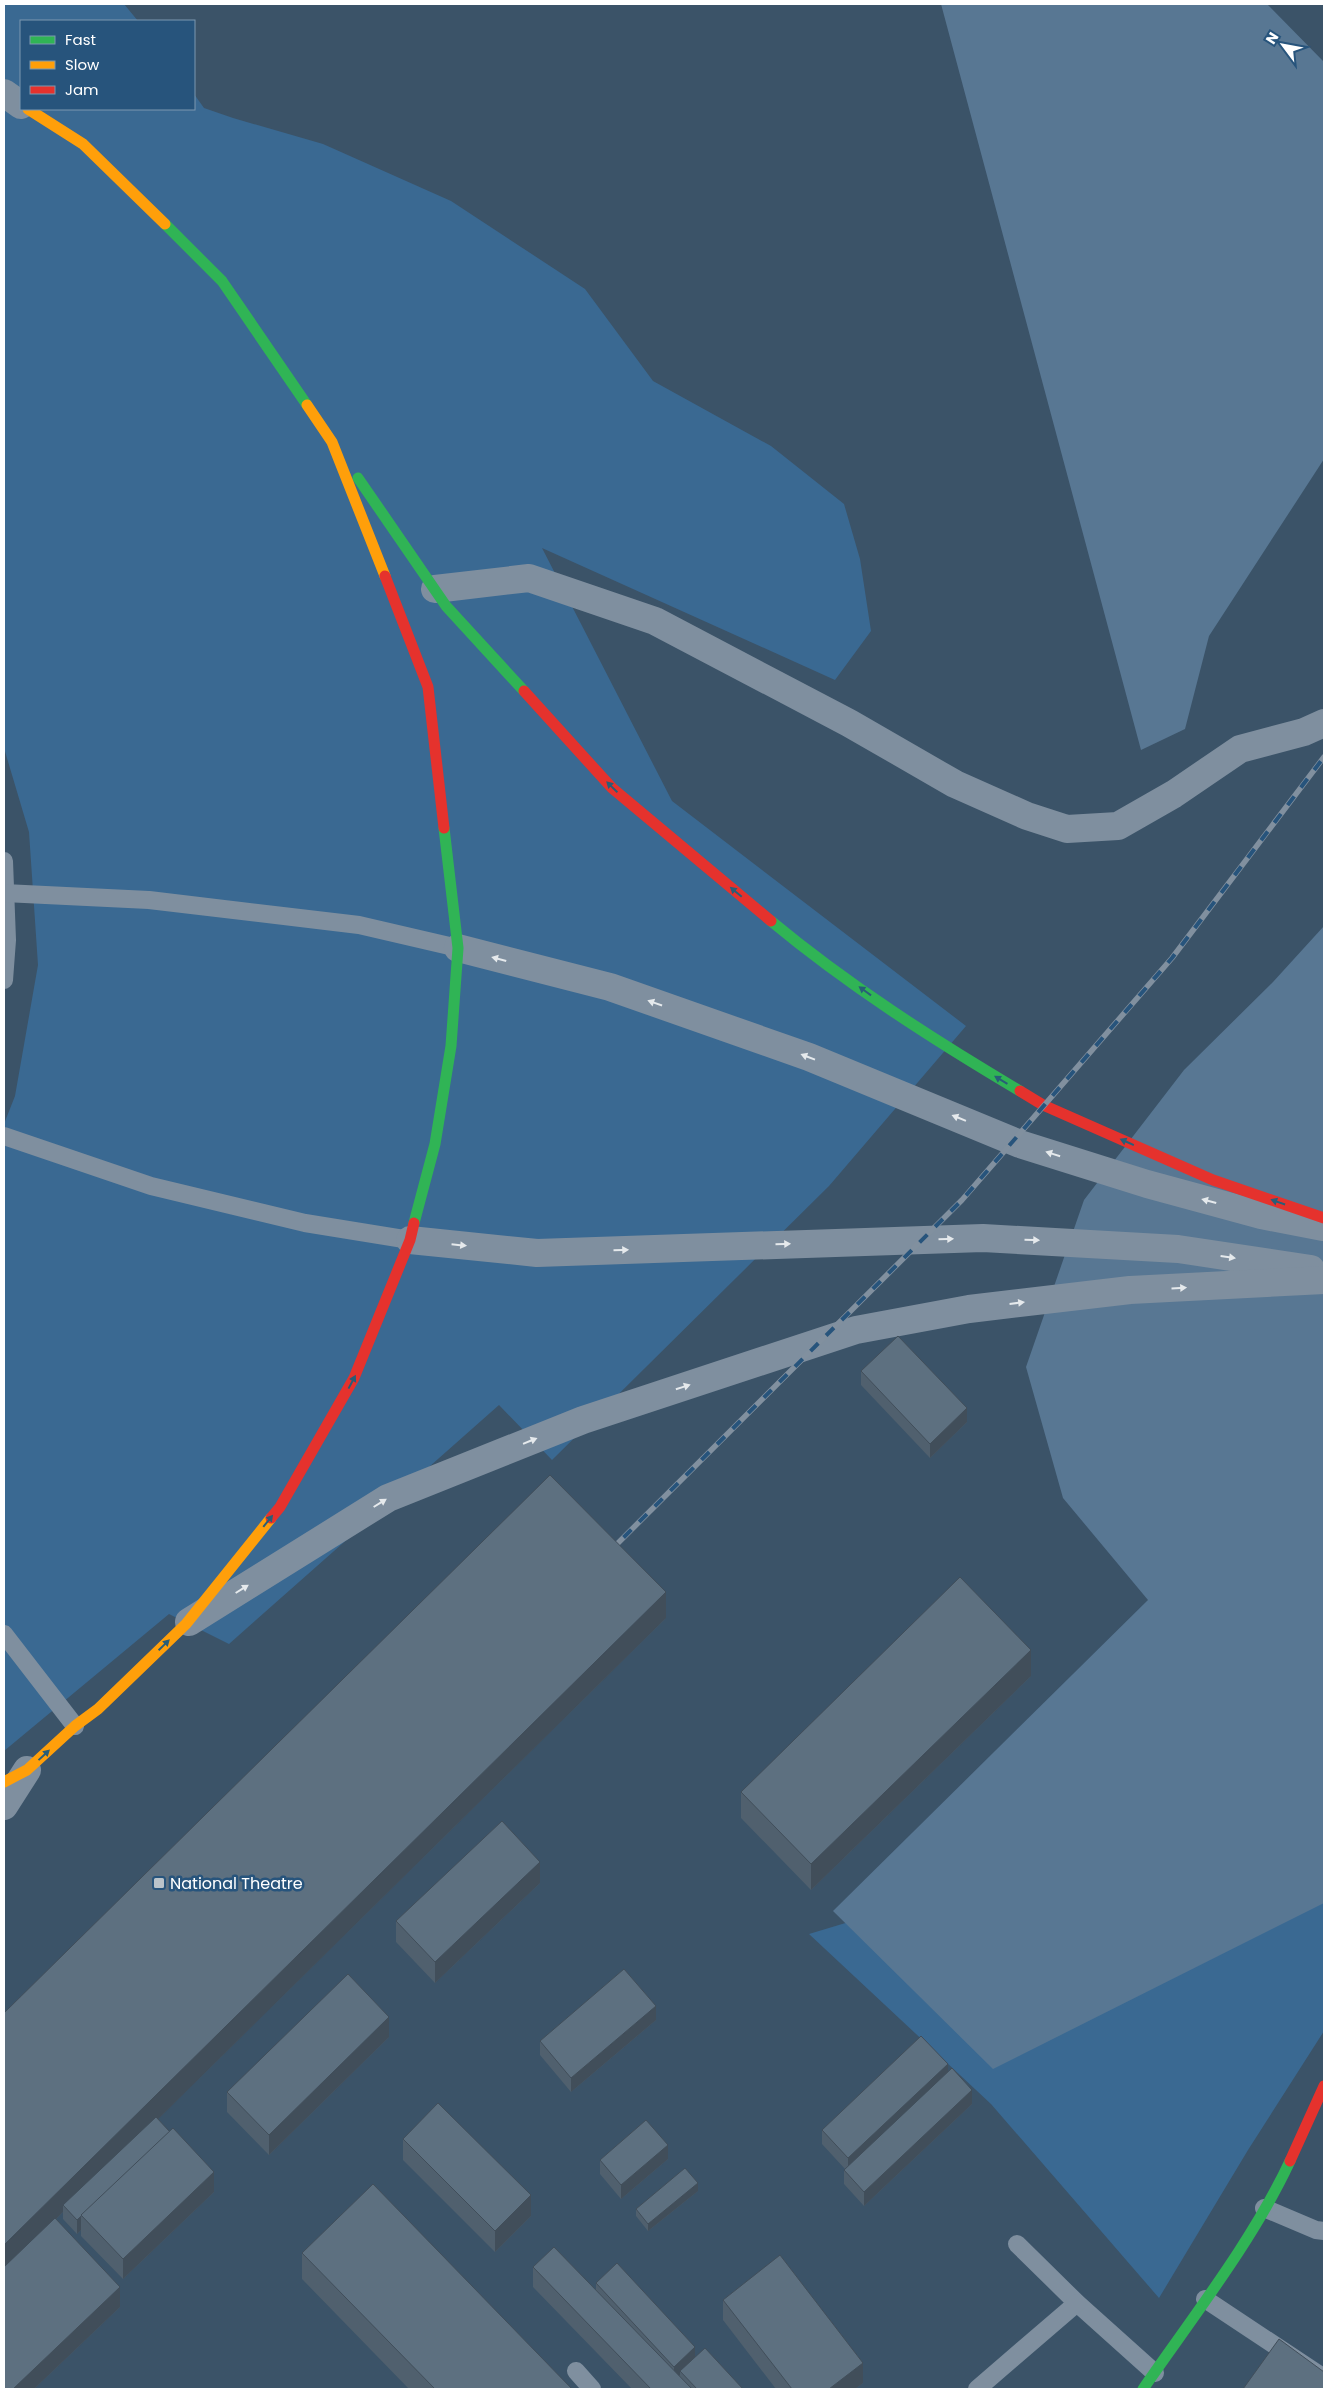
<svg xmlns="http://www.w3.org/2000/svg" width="1328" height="2393" viewBox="0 0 1328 2393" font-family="Poppins,sans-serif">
  <rect width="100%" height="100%" fill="#3b5368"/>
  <!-- green -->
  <g fill="#3a6992">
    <polygon points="4,4 124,4 138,21 21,21 21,109 194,109 194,94 204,108 233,118 323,144 451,201 585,289 653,381 771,446 844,504 860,559 871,631 835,680 542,548 672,801 966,1026 829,1186 552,1460 499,1405 229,1644 169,1614 4,1751 4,1124 15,1096 38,965 29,832 4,748"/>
    <polygon points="1324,1779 1324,2031 1248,2150 1159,2298 991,2104 809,1934"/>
  </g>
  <!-- water -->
  <g fill="#587793">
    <polygon points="941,4 1267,4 1324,62 1324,459 1209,636 1185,729 1141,750"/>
    <polygon points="1324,926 1324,1903 993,2069 833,1911 1148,1600 1063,1498 1026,1367 1084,1200 1184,1070 1273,982"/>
  </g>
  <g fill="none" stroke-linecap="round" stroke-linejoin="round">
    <!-- lane -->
    <g stroke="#7f8f9f" stroke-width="18">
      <polyline points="4,861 7,940 4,980"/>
      <polyline points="4,893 149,900 359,925 458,948"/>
      <polyline points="4,1136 151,1186 305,1223 410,1240"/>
      <polyline points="4,1634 75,1726"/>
      <polyline points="1264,2208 1316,2230 1324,2231"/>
      <polyline points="1017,2244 1077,2303 1155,2373"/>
      <polyline points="1205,2299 1324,2378"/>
      <polyline points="576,2371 592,2389"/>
      <polyline points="977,2389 1077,2303"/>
    </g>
    <!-- street -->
    <g stroke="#7f8f9f" stroke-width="28">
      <polyline points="4,93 21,105"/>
      <polyline points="435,589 529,578 655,621 849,723 955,784 1027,816 1067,829 1118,826 1174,794 1240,749 1304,732 1324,723"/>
      <polyline points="458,948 610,987 809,1057 1020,1144 1147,1184 1261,1215 1323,1227"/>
      <polyline points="410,1240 537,1253 983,1238 1178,1249 1311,1269"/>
      <polyline points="189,1622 388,1498 583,1420 856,1330 969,1309 1130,1290 1324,1280"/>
      <polyline points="4,1806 27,1770"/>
    </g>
    <!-- fast -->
    <g stroke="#30b455" stroke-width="11">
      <polyline points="165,224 222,281 307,405"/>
      <polyline points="358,478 446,606 524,691"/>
      <path d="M 771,921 C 848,985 934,1040 1020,1091"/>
      <polyline points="414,1223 435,1144 451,1046 458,948 444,828"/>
      <path d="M 1143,2389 C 1192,2318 1254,2239 1290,2161"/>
    </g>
    <!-- slow -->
    <g stroke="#ff9f0a" stroke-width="11">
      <polyline points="28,109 83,144 165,224"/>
      <polyline points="307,405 332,442 385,576"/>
      <polyline points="4,1782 27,1770 75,1726 98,1709 186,1624 271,1518"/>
    </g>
    <!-- jam -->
    <g stroke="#e5322d" stroke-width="11">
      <polyline points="385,576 428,687 444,828"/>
      <polyline points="524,691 612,788 771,921"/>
      <polyline points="1020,1091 1043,1105 1213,1180 1324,1218"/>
      <polyline points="271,1518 280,1507 354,1378 410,1240 414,1223"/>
      <polyline points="1290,2161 1324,2086"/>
    </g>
    <!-- rail casing -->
    <g stroke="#81909f" stroke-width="5.5">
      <polyline id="rail" points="608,1553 962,1200 1172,958 1324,757"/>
    </g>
    <!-- rail -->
    <use href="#rail" stroke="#27547c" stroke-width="4" stroke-dasharray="11" stroke-linecap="butt"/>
  </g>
  <!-- wall -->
  <g fill="#50606e">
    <polygon points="861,1371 967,1422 930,1458 861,1385"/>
    <polygon points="666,1618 158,2119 214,2192 123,2279 81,2236 81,2230 77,2234 63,2219 63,2212 56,2219 120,2307 34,2389 4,2013"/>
    <polygon points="1031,1676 811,1890 741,1818 741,1792"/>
    <polygon points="540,1883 435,1983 396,1942 396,1921"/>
    <polygon points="656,2020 571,2092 540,2055 540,2041"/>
    <polygon points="389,2037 269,2155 227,2112 227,2092"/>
    <polygon points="948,2072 972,2104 864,2206 844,2184 844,2170 845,2169 822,2144 822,2130"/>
    <polygon points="403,2139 531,2216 495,2252 403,2160"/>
    <polygon points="668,2159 621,2199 600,2174 600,2160"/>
    <polygon points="698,2191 648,2231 636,2216 636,2209"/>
    <polygon points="302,2253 572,2389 409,2389 302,2279"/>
    <polygon points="533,2267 596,2291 596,2283 695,2357 743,2389 632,2389 533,2287"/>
    <polygon points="723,2300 863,2383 855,2389 776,2389 723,2320"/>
  </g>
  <!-- shaded-wall -->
  <g fill="#414e5a">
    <polygon points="967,1408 967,1422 930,1458 930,1444"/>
    <polygon points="666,1592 666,1618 67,2209 63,2205 63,2212 4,2271 4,2245"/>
    <polygon points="1031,1650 1031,1676 811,1890 811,1864"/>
    <polygon points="540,1862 540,1883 435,1983 435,1962"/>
    <polygon points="656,2006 656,2020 571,2092 571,2078"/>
    <polygon points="389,2017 389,2037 269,2155 269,2135"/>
    <polygon points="948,2064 948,2078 848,2172 848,2158"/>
    <polygon points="972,2090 972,2104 864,2206 864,2192"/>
    <polygon points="668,2145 668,2159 621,2199 621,2185"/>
    <polygon points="214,2172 214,2192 123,2279 123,2259"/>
    <polygon points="698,2183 698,2191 648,2231 648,2224"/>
    <polygon points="531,2195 531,2216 495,2252 495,2231"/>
    <polygon points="81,2216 81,2230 77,2234 77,2220"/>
    <polygon points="120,2287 120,2307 34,2389 13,2389"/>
    <polygon points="695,2347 695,2361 680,2371 680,2375 674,2381 674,2367"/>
    <polygon points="863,2363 863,2383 855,2389 829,2389"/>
  </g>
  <!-- building -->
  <g fill="#5d7080" stroke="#414e5a">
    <polygon points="898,1336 967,1408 930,1444 861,1371"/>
    <polygon points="550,1475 666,1592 4,2245 4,2013"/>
    <polygon points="960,1577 1031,1650 811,1864 741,1792"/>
    <polygon points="502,1821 540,1862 435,1962 396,1921"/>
    <polygon points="624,1969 656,2006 571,2078 540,2041"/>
    <polygon points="348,1974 389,2017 269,2135 227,2092"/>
    <polygon points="921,2036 948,2064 848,2158 822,2130"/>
    <polygon points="952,2068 972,2090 864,2192 844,2170"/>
    <polygon points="438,2103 531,2195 495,2231 403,2139"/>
    <polygon points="156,2117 170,2132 77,2220 63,2205"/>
    <polygon points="646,2120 668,2145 621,2185 600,2160"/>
    <polygon points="173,2128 214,2172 123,2259 81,2215"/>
    <polygon points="685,2168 698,2183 648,2224 636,2209"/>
    <polygon points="373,2184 572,2389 435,2389 302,2253"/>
    <polygon points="55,2218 120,2287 13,2389 4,2389 4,2267"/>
    <polygon points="554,2247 692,2389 651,2389 533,2267"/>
    <polygon points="780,2255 863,2363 829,2389 792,2389 723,2300"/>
    <polygon points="617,2263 695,2347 674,2367 596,2283"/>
    <polygon points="1279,2339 1324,2372 1324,2389 1243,2389"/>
    <polygon points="705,2348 743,2389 697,2389 680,2371"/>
  </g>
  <!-- one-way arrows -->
  <defs><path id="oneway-solid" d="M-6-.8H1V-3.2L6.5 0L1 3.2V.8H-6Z" transform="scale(1.25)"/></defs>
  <g fill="#285e78">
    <use href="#oneway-solid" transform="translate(612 787) rotate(-136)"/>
    <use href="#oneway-solid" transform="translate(736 892) rotate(-140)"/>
    <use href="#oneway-solid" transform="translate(865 991) rotate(-144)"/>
    <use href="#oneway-solid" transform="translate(1001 1080) rotate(-149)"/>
    <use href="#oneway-solid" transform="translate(1127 1142) rotate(-156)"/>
    <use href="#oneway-solid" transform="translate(1278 1202) rotate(-161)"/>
    <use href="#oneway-solid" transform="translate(352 1382) rotate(-62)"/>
    <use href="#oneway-solid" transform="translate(268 1521) rotate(-51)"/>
    <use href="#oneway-solid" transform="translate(164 1645) rotate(-44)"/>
    <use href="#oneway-solid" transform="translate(44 1755) rotate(-43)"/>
  </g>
  <g fill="#e5e9ec">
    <use href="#oneway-solid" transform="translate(499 959) rotate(-165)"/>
    <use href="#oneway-solid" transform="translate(655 1003) rotate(-161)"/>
    <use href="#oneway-solid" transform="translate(808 1057) rotate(-159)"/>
    <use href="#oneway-solid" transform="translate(959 1118) rotate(-158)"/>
    <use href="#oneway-solid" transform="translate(1053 1154) rotate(-162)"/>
    <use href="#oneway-solid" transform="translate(1209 1201) rotate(-165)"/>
    <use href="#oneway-solid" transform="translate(946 1239) rotate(-2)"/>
    <use href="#oneway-solid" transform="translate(1032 1240) rotate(2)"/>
    <use href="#oneway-solid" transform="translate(783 1244) rotate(-2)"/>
    <use href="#oneway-solid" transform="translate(459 1245) rotate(6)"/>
    <use href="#oneway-solid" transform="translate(621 1250) rotate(-2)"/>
    <use href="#oneway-solid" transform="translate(1228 1257) rotate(8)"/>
    <use href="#oneway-solid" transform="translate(1179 1288) rotate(-3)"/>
    <use href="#oneway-solid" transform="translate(1017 1303) rotate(-7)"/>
    <use href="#oneway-solid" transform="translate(683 1387) rotate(-18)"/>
    <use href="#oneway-solid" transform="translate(530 1441) rotate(-22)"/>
    <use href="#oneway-solid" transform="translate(380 1503) rotate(-32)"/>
    <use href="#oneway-solid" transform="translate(242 1589) rotate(-32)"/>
  </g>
  <!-- markers -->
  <rect fill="#bac3ca" stroke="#27547c" stroke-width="2" x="153" y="1877" width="12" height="12" rx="2.5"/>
  <g text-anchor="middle" stroke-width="5" stroke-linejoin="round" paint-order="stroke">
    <!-- poi labels -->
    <g font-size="16" fill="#fff" stroke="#27547c" text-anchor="start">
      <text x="170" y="1889">National Theatre</text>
    </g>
  </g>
  <!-- border -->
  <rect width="1328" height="2393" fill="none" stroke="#ffffff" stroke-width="10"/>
  <!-- legend -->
  <rect x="20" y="20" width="175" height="90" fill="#27547c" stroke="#7d98b0"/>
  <rect x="30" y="36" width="25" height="8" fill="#30b455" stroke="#7d98b0"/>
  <text x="65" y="45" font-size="15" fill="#ffffff">Fast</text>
  <rect x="30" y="61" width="25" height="8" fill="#ff9f0a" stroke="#7d98b0"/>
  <text x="65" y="70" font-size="15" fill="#ffffff">Slow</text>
  <rect x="30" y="86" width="25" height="8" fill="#e5322d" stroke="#7d98b0"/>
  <text x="65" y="95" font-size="15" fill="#ffffff">Jam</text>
  <!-- north arrow -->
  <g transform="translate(1283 45) rotate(302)" stroke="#27547c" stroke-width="4" paint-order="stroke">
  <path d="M0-4L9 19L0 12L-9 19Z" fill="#ffffff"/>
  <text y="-8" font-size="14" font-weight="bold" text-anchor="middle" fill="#ffffff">N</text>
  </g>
</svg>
